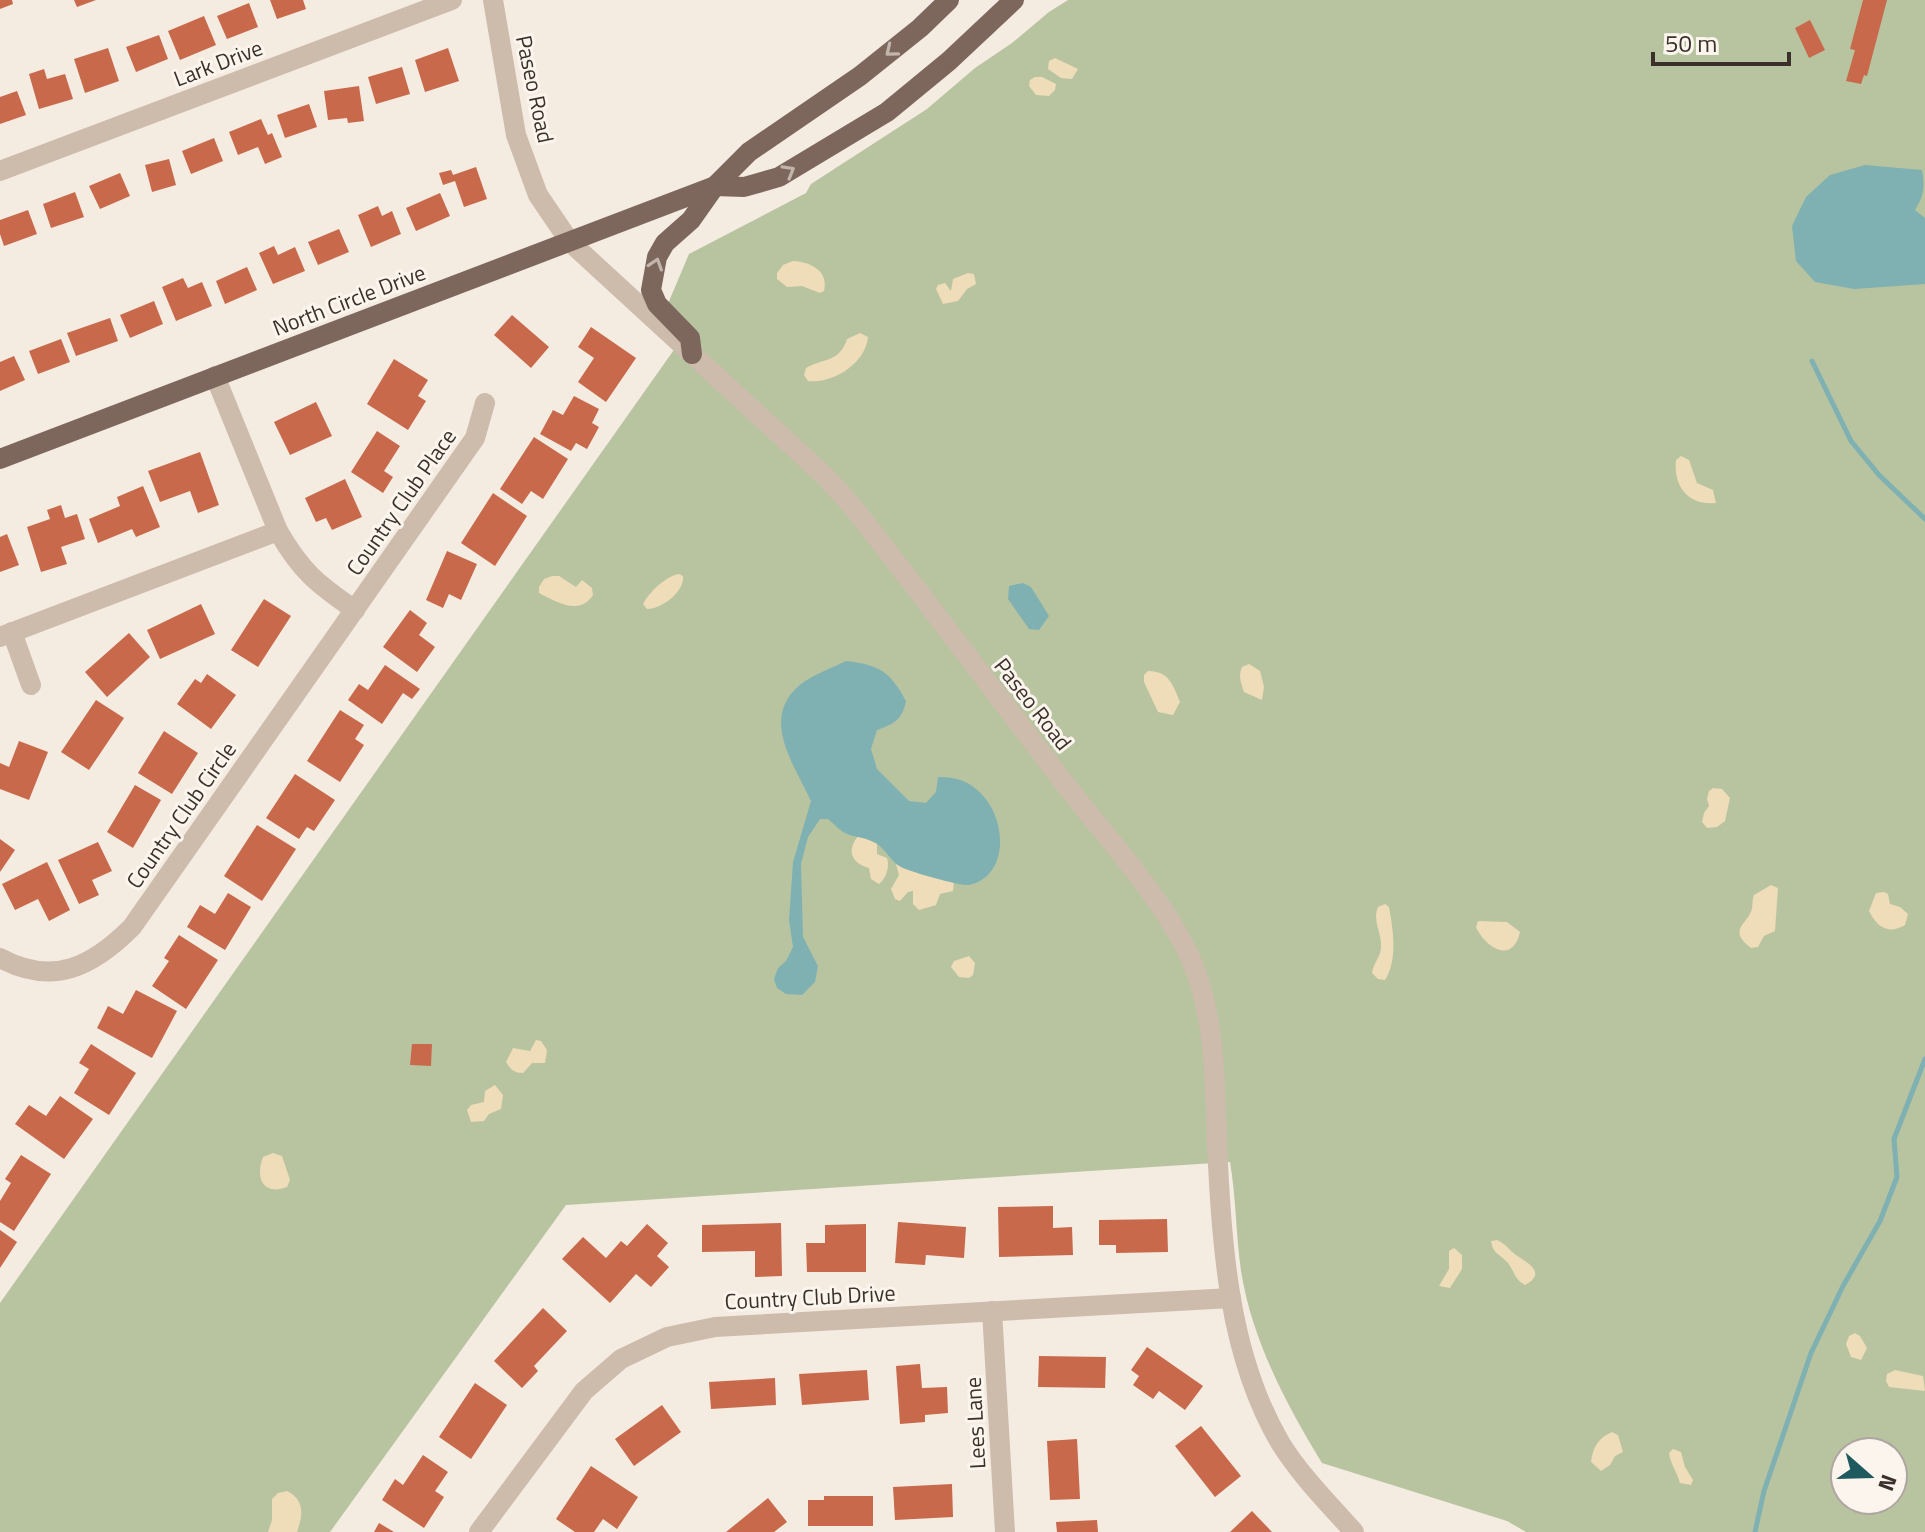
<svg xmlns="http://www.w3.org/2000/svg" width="1925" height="1532" viewBox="0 0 1925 1532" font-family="'Titillium Web',sans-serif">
  <rect width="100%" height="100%" fill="#f4ebe1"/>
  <!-- green -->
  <path fill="#b8c4a0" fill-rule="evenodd" d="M 1068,0 L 1925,0 L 1925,1532 L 1526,1532 L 1507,1521 L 1322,1463 C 1286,1404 1252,1340 1241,1271 C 1236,1235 1236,1197 1230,1162 L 566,1205 L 330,1532 L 0,1532 L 0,1303 L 688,330 L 667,306 L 689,254 L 806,193 L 811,184 L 927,109 L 975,68 L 1012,43 L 1049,12 ZM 1845,1452 L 1893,1452 L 1893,1500 L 1845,1500 Z"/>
  <!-- sand -->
  <g fill="#efdcb8">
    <polygon points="1055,58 1078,69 1072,79 1061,78 1048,69 1049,61"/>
    <polygon points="1035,77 1042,77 1056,84 1055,90 1049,96 1036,95 1029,86 1030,80"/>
    <path d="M 793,261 C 811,262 829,271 824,291 L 820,293 L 802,286 L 787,287 L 777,279 L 777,273 L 783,265 Z"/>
    <polygon points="968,273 974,274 976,284 967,289 958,301 943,304 936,289 938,285 945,283 951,291 953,279"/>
    <path d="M 860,333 L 868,337 C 866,363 833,384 808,381 L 804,375 L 806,368 C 824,358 840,362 847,339 Z"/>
    <path d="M 1681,456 L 1689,460 L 1697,483 L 1713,490 L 1716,503 C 1689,506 1673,487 1676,460 Z"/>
    <path d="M 679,574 L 683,576 C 685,591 662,609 647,609 L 643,604 C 649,592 666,576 679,574 Z"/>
    <path d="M 552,576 L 559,576 L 576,587 L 582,580 L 592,588 L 593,595 C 580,616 556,602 539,593 L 539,587 L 544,579 Z"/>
    <path d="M 1249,664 L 1260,671 L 1264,687 L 1262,700 L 1244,692 C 1241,683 1238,676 1242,667 Z"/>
    <path d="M 1148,671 C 1169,671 1173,685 1180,702 L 1173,715 L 1158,712 L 1144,682 L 1144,675 Z"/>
    <polygon points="1713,788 1722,789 1730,798 1725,821 1717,827 1707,828 1702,822 1704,813 1709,806 1707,799 1709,791"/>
    <path d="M 859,835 L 877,844 L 877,854 L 887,858 C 890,867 886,879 879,884 L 871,879 L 869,868 C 851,863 846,850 859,835 Z"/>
    <polygon points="896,864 923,875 954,882 953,891 940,894 936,905 919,910 913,904 913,891 908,892 900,901 895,899 891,889 899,875"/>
    <path d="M 1771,885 L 1778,888 L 1775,931 L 1764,936 L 1758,947 L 1751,948 C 1726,929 1749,924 1752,908 C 1753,904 1752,899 1754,895 Z"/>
    <path d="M 1884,892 L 1888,894 L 1890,904 L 1900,907 L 1908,914 L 1905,925 C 1888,935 1877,927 1869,911 L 1876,893 Z"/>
    <path d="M 1385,904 L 1389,907 C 1393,928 1398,961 1385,980 L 1378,979 L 1372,973 C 1373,963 1381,957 1381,947 C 1382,932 1372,921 1378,907 Z"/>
    <path d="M 1478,921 L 1507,922 L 1520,932 C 1513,964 1486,949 1476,927 Z"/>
    <polygon points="969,956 975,963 973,975 969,978 959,977 951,967 954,961"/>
    <path d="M 536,1040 L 541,1041 L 547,1050 L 545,1063 L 532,1063 L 523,1073 C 514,1073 511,1070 506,1062 L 513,1048 L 530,1051 Z"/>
    <polygon points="495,1085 503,1095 501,1109 489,1114 484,1121 471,1122 467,1110 471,1105 484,1102 485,1091"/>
    <path d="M 273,1153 L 282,1156 L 290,1180 L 287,1187 C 263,1196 255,1178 263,1157 Z"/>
    <path d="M 1497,1240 C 1507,1244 1510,1252 1519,1257 C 1530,1264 1546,1274 1525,1285 C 1514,1279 1515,1272 1508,1263 C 1500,1254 1493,1254 1491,1241 Z"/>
    <polygon points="1454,1248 1462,1255 1462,1269 1450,1288 1439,1286 1449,1269 1449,1251"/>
    <polygon points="1855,1333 1860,1336 1867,1348 1861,1360 1851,1357 1846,1344 1849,1336"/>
    <polygon points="1895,1370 1923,1376 1925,1391 1889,1387 1886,1381 1887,1374"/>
    <path d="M 1612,1432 L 1618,1435 L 1623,1452 L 1615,1456 L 1610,1465 L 1601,1471 L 1591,1462 C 1593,1447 1598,1438 1612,1432 Z"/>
    <path d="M 1673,1449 L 1681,1452 L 1685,1467 L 1693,1480 L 1691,1485 L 1680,1483 C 1677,1472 1670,1463 1669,1453 Z"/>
    <path d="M 287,1491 C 305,1500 303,1515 297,1532 L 268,1532 L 272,1520 L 272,1499 L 278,1493 Z"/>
  </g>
  <!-- water -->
  <g fill="#7fb0b2">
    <path d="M 1865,165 L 1922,170 C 1925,186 1924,196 1915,210 L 1925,218 L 1925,284 L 1854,289 L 1815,282 L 1796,261 L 1792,226 L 1806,197 L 1830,175 Z"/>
    <polygon points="1023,583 1031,587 1049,616 1039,630 1029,629 1008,599 1009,586"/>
    <path d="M 846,661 C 879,665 890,671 906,701 C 902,720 894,724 877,730 L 871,749 L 877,769 L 909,801 L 926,803 L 936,792 L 938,777 C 1005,773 1022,876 968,885 C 960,886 912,872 903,868 C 891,863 887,850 876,843 C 865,837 857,838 847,834 C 840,831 833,823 828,819 L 820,819 L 808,837 L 801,864 L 803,937 L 818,966 L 815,982 L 802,995 L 786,994 L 777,988 L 774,979 L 778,968 L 786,961 L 793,947 L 789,920 L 793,862 L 811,801 C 794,764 759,718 801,684 C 814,674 832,668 846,661 Z"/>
  </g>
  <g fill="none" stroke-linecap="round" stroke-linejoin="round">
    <!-- stream -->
    <g stroke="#7fb0b2" stroke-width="5">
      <polyline points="1812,361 1851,441 1879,475 1925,519"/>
      <polyline points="1755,1532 1764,1491 1811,1353 1843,1286 1880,1221 1897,1177 1894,1139 1925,1059"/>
    </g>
  </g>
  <!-- building -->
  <g fill="#c8694b">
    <polygon points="0,0 12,0 13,4 0,9"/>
    <polygon points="74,0 96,0 77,7"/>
    <polygon points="270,0 303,0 306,9 277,19"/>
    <polygon points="1863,0 1887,0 1867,76 1864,75 1861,84 1846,81 1855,50 1850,49"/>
    <polygon points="249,3 258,27 227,39 217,16"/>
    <polygon points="204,16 216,45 180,60 168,31"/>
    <polygon points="1810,20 1825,50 1809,58 1795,28"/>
    <polygon points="159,35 168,59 136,72 126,47"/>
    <polygon points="108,48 119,81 85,93 74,59"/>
    <polygon points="448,48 459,81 425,92 415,60"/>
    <polygon points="402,67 410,94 376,104 368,77"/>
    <polygon points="44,69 47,79 65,74 73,99 39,109 29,74"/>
    <polygon points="359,86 364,121 348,123 347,118 328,120 324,91"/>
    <polygon points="17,91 26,115 0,124 0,97"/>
    <polygon points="309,104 317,127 285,138 277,115"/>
    <polygon points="261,119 268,135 272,133 282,157 265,164 258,147 238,155 229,132"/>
    <polygon points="214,138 223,161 191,174 182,151"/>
    <polygon points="169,159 176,185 152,192 145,165"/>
    <polygon points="476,167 487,199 464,207 455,181 443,185 439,173 451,170 453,175"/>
    <polygon points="120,173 130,196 100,209 89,186"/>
    <polygon points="75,192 84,217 51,228 43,204"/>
    <polygon points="440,193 450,216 416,231 406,208"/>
    <polygon points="378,206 382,216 392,211 401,234 371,247 358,215"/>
    <polygon points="28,210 37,234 4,246 0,234 0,220"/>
    <polygon points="339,229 349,252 318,265 308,242"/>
    <polygon points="274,246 278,255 295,247 305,271 273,284 259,253"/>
    <polygon points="247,267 257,290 225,304 216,281"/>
    <polygon points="183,278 188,288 202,282 212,306 176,321 162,287"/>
    <polygon points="154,301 163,324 130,338 120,315"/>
    <polygon points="512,315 549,347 531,368 494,335"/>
    <polygon points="110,318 118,341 76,356 67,333"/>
    <polygon points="591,327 636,358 606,402 578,382 594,358 578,347"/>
    <polygon points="61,339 70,362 38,374 29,351"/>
    <polygon points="14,356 25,380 0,391 0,362"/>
    <polygon points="394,359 428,380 418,396 426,401 408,430 367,404"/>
    <polygon points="574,396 599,409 592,423 599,427 587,449 576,443 571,451 540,434 553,410 563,415"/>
    <polygon points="316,402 332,436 290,455 274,422"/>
    <polygon points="377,431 400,446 384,471 393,477 383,493 351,472"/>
    <polygon points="534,437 568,459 543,499 531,491 522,504 500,489"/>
    <polygon points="200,452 219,505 198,513 190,491 160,502 148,471"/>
    <polygon points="345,479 362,517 332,530 326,518 316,522 305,498"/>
    <polygon points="143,486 160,527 136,537 132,529 98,543 89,519 120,506 117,497"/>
    <polygon points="493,493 527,516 495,566 461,543"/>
    <polygon points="61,505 65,518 77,514 85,539 61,547 67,564 41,572 27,527 50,519 47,510"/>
    <polygon points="7,534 19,565 0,572 0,537"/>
    <polygon points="447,551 477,564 461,600 449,594 443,608 426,600"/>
    <polygon points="264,599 291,616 258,667 231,650"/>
    <polygon points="201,604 215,634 160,659 147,630"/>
    <polygon points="410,610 427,623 419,635 435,647 417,672 383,647"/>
    <polygon points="129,633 150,657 107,697 85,672"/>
    <polygon points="385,665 420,689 412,699 403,693 382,724 348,700 359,684 368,690"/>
    <polygon points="207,674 236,695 211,729 177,704 195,679 201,683"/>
    <polygon points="96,700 124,718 89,770 61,752"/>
    <polygon points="340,710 364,725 355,739 364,745 340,782 307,761"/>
    <polygon points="164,731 198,753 172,794 138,773"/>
    <polygon points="19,741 48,752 29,800 0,789 0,763 9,767"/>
    <polygon points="295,774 335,800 314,831 307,827 299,839 266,818"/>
    <polygon points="135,785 161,800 133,848 107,832"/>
    <polygon points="257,825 296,849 262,901 224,876"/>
    <polygon points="0,839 15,850 0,872"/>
    <polygon points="98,842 112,871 92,880 99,895 79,904 58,860"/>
    <polygon points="47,862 70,910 49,921 38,899 15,910 2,884"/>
    <polygon points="228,893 251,907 225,950 187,927 200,905 215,914"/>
    <polygon points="179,935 218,960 186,1009 152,986 169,961 164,958"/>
    <polygon points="136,990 177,1011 152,1058 97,1028 108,1006 123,1014"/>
    <polygon points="91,1044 136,1073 109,1115 74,1093 89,1069 79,1063"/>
    <polygon points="412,1044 432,1044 431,1066 410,1065"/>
    <polygon points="60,1096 93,1119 64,1159 15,1124 29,1105 46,1116"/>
    <polygon points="21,1155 51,1174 14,1231 0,1222 0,1201 11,1183 5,1179"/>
    <polygon points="1053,1206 1053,1228 1072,1227 1073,1255 999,1257 998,1207"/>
    <polygon points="1167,1219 1168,1252 1116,1253 1116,1245 1099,1245 1099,1220"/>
    <polygon points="898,1222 966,1227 964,1258 926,1255 925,1265 895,1263"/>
    <polygon points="781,1223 782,1276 755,1277 755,1251 702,1252 702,1225"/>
    <polygon points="647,1224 668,1243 657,1256 669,1267 651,1287 636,1274 610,1303 562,1259 583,1237 606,1258 621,1241 627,1246"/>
    <polygon points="866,1224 866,1272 807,1272 806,1243 825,1243 825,1225"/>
    <polygon points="0,1230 17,1242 0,1268"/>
    <polygon points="543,1308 567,1331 534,1366 538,1371 522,1388 494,1361"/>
    <polygon points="1147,1347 1203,1386 1185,1410 1159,1391 1153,1399 1133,1385 1139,1376 1131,1370"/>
    <polygon points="1039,1356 1106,1357 1105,1388 1038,1387"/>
    <polygon points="920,1364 922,1388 947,1387 948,1413 925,1415 925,1422 900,1424 896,1366"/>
    <polygon points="867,1370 869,1400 802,1405 799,1374"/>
    <polygon points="775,1378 776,1405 711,1409 709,1382"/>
    <polygon points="475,1383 507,1405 471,1459 439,1437"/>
    <polygon points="662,1405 681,1432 634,1466 615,1439"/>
    <polygon points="1201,1426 1241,1476 1215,1497 1175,1446"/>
    <polygon points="1077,1439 1080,1499 1050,1500 1047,1441"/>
    <polygon points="423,1455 448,1472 435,1491 444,1497 424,1528 382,1500 395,1479 403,1485"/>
    <polygon points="591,1466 638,1497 617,1529 603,1519 594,1532 575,1532 556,1519"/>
    <polygon points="952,1484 953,1517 895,1520 893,1487"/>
    <polygon points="824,1496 873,1496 873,1526 808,1526 808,1500 824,1500"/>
    <polygon points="768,1498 787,1522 774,1532 726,1532"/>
    <polygon points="1252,1511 1272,1532 1230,1532"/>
    <polygon points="1097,1520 1098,1532 1057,1532 1056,1522"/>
    <polygon points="379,1523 394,1532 374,1532"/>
  </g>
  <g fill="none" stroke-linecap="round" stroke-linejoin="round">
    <!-- minor -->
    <g stroke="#cdbbac" stroke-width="20">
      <polyline points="0,171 452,0"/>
      <path d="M 570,242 L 826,477 L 852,506 C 926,599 996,695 1069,789 C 1108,839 1172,909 1194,967 C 1216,1024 1215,1085 1217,1145 C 1222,1246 1228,1355 1281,1444 C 1301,1476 1329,1504 1354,1532"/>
      <path d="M 215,376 L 278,531 C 301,571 317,584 355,610"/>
      <polyline points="12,632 31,685"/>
      <polyline points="0,637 278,531"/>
      <path d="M 0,958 C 54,987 93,966 132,927 L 475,438 L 485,403"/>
      <polyline points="992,1311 1005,1532"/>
      <polyline points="479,1532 584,1391 621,1359 667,1337 715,1327 1231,1298"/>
    </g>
    <!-- tertiary -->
    <polyline stroke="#cdbbac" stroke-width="20" points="493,0 516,135 538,195 570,242"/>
    <!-- primary -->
    <g stroke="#7d675c" stroke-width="20">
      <polyline points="692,354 690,338 657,304 651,290 657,257 665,243 691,220 715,186 749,152 860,76 920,28 949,0"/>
      <polyline points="0,459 715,186 744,187 779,177 887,112 949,61 1014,0"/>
    </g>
  </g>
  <!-- one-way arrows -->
  <defs><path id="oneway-chevron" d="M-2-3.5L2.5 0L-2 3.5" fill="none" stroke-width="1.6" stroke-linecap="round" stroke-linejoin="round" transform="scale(2)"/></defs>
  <g stroke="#c2b5ac">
    <use href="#oneway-chevron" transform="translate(891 51) rotate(141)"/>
    <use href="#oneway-chevron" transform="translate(789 171) rotate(-30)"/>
    <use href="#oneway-chevron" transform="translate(656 264) rotate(-72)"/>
  </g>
  <g text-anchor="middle" stroke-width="6" stroke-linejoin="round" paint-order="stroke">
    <!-- street labels -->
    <g font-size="22" fill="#3b302b" stroke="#fbf5ee">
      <text transform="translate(218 63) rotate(-21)" y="8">Lark Drive</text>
      <text transform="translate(535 89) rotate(78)" y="8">Paseo Road</text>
      <text transform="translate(349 300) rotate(-21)" y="8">North Circle Drive</text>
      <text transform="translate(401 502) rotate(-55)" y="8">Country Club Place</text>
      <text transform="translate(1033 704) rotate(52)" y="8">Paseo Road</text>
      <text transform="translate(181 815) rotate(-55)" y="8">Country Club Circle</text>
      <text transform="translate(810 1297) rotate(-3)" y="8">Country Club Drive</text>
      <text transform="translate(975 1423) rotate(-93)" y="8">Lees Lane</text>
    </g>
  </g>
  <!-- north arrow -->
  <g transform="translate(1869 1476) rotate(110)"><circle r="38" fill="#fbf5ee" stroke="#aea6a0" stroke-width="2"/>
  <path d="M0-6L14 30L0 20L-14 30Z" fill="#1f5a5e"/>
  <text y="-12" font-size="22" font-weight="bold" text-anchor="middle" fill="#3b302b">N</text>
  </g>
  <!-- scale -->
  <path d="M1653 52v12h136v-12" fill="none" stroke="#3b302b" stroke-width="4"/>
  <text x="1665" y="52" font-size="24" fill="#3b302b" stroke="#fbf5ee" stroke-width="6" paint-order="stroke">50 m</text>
</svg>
